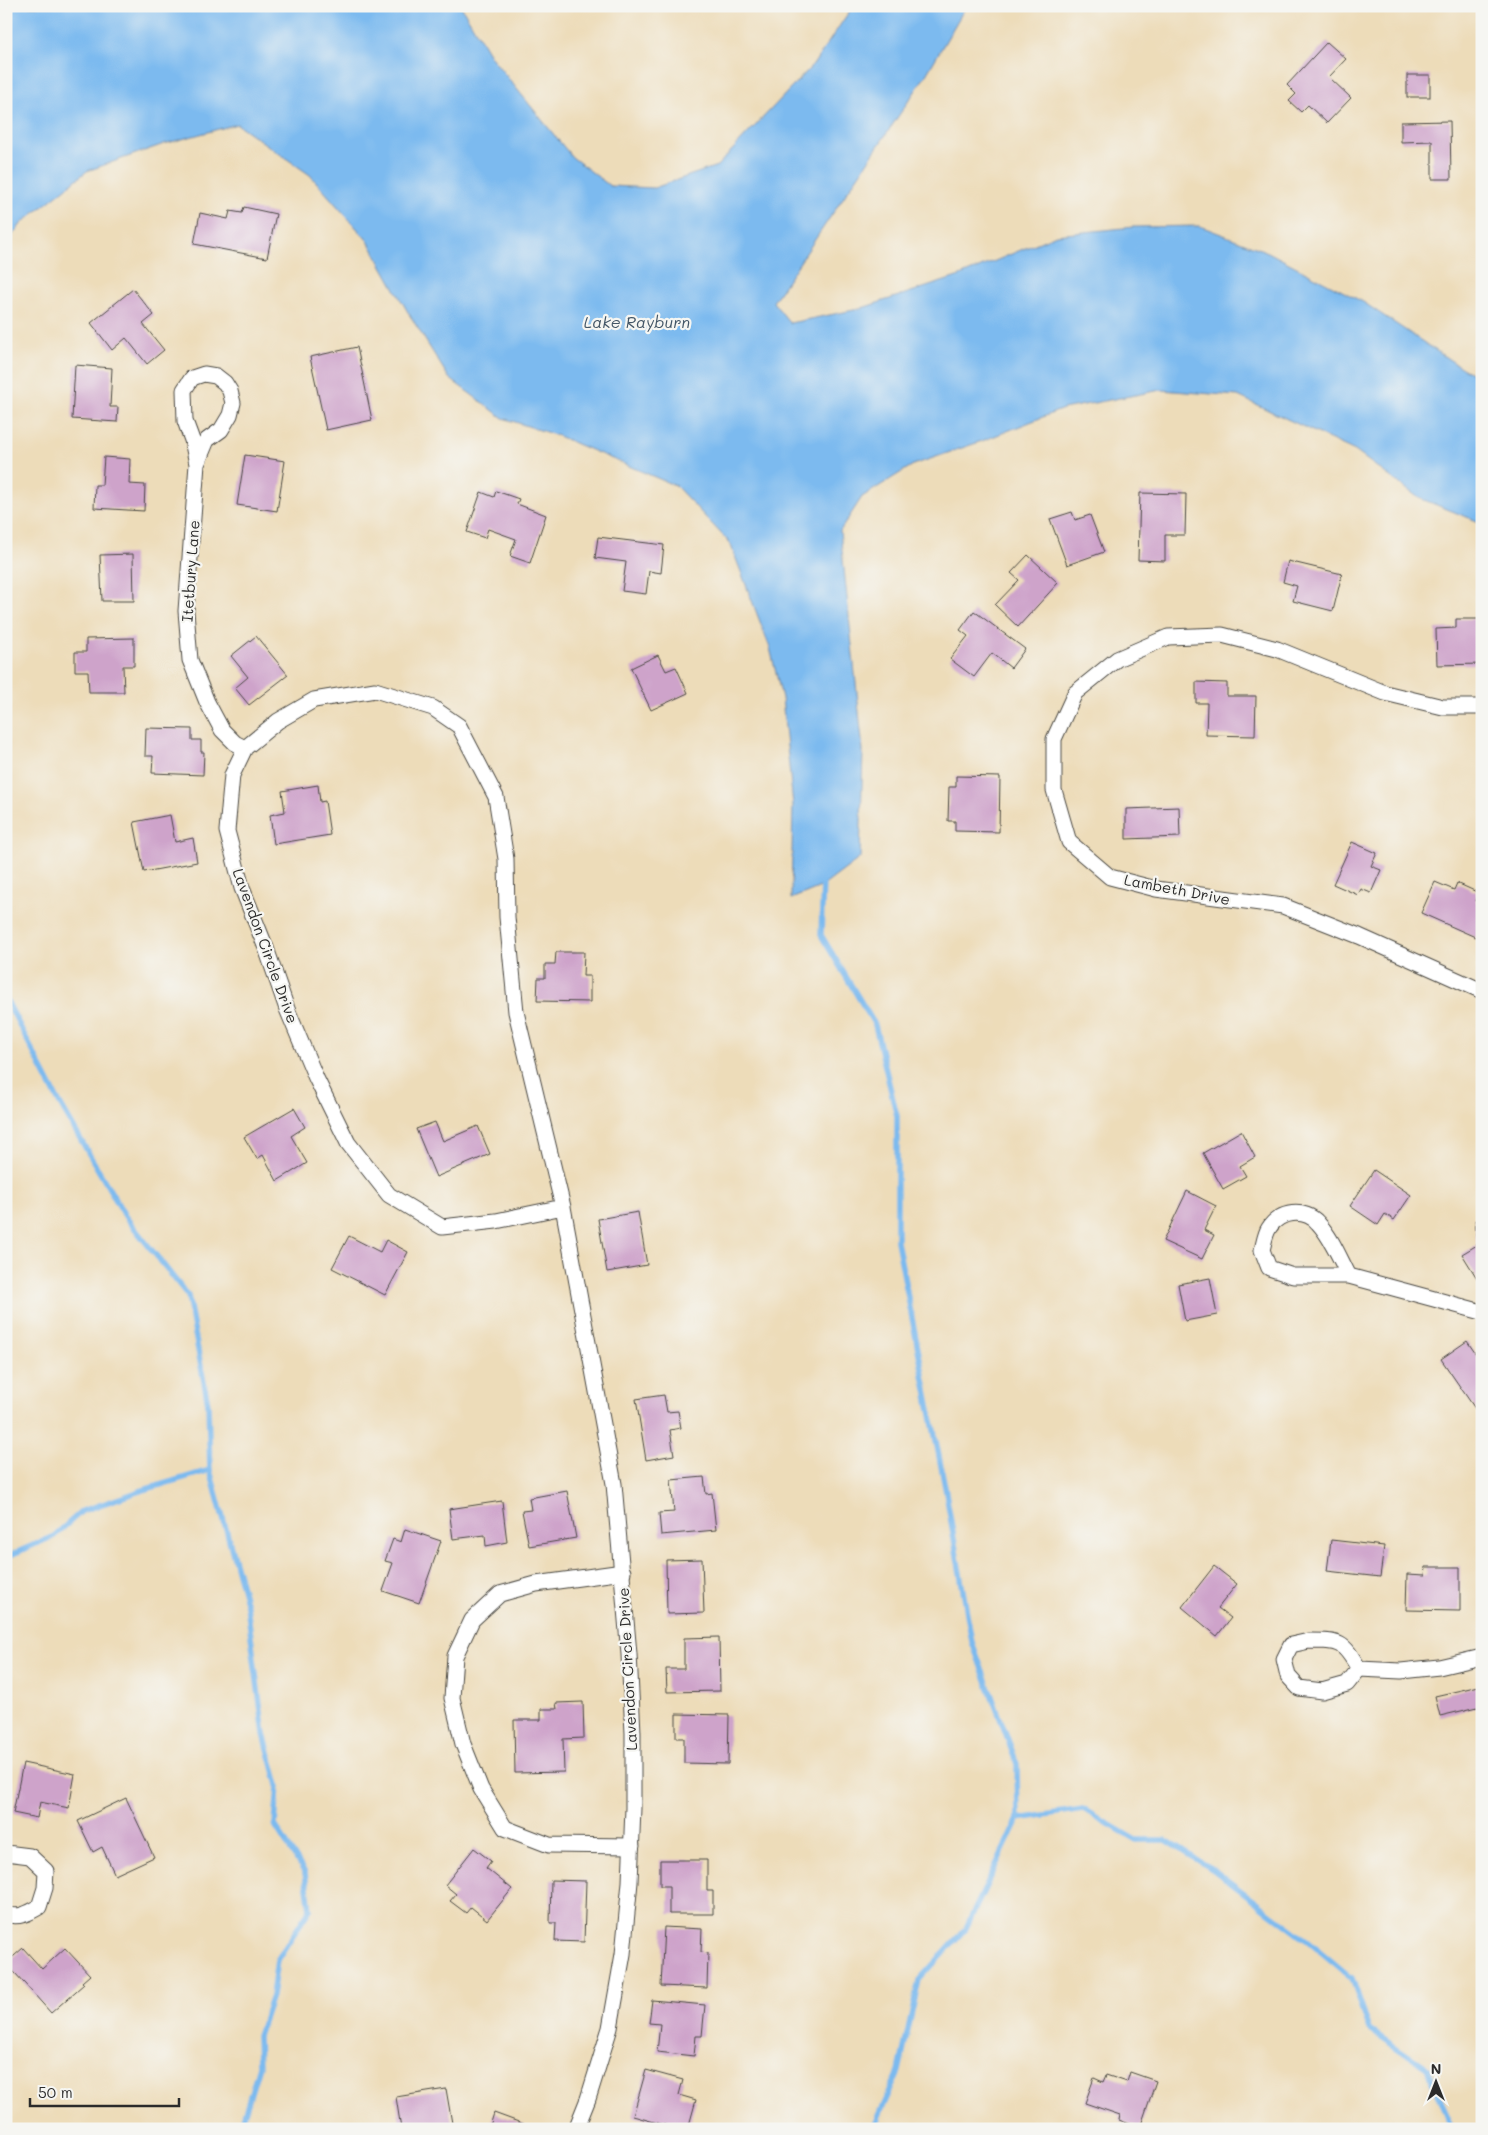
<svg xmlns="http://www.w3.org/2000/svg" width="1488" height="2135" viewBox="0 0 1488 2135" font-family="Mali,sans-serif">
  <rect width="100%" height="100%" fill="#f6f6f2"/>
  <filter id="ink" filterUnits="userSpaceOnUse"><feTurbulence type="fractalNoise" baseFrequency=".02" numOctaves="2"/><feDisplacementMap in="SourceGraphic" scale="10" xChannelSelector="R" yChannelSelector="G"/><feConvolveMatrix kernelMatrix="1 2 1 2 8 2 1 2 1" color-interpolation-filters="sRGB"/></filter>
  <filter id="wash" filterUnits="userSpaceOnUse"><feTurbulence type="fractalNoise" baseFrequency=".0096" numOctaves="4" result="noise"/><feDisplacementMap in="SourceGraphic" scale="20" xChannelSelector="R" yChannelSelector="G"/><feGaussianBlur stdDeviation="1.12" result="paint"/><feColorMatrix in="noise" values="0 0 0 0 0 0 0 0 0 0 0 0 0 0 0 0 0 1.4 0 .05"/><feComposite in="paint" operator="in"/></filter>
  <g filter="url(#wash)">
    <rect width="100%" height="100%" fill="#eddcb9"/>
    <!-- water -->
    <polygon fill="#7bbaef" stroke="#53728d" points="6,6 461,6 491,57 572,157 610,186 654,188 717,166 813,65 853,6 966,6 926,75 773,302 790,323 859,309 960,276 1056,235 1133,227 1200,226 1268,252 1363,302 1462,368 1482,379 1482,523 1419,498 1355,451 1238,396 1161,390 1063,409 982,441 913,465 862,497 840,531 863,750 860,858 823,886 791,899 793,805 782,698 770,648 730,543 676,486 558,436 503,418 449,378 409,314 368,241 310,175 237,124 164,144 87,171 22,223 6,243"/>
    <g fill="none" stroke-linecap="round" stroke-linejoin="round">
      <!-- stream -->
      <g stroke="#7bbaef" stroke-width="5.5">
        <polyline points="823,879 821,935 875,1025 897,1116 897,1241 945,1487 972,1642 1017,1764 1018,1819 966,1928 919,1980 899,2071 873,2129"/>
        <polyline points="6,999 60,1104 125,1216 188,1296 208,1404 210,1470 247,1606 264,1734 278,1785 275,1825 305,1873 310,1909 277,1960 272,1996 258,2036 259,2066 240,2129"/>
        <polyline points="6,1557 54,1536 82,1511 140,1491 210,1470"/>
        <polyline points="1018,1819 1083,1809 1136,1840 1166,1840 1215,1871 1309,1942 1352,1978 1370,2030 1427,2068 1453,2129"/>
      </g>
    </g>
    <g id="blocks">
      <!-- building -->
      <g fill="#cea3ca">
        <polygon points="1327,42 1346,59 1329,77 1351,98 1327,123 1308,105 1301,112 1289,101 1296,94 1287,85"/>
        <rect x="1407" y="75" width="23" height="22"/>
        <polygon points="1450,121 1451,179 1432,179 1432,141 1401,142 1401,122"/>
        <polygon points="244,207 276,214 267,258 194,244 200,213 228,219 230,211 242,213"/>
        <polygon points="133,289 154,315 143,324 164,350 147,364 126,338 112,350 91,323"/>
        <polygon points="357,347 372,420 326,430 310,357"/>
        <polygon points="75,365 112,368 110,407 118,407 117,422 72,419"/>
        <polygon points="245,455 285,461 277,511 237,505"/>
        <polygon points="104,457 130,459 129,484 145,485 144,511 94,508 95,485 102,485"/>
        <polygon points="496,491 519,499 517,504 546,515 530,563 510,556 516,539 488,529 485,538 467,532 481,492 494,497"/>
        <polygon points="1140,493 1186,494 1185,535 1165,535 1165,561 1138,560"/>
        <polygon points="1072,512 1075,520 1090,515 1104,552 1067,565 1050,519"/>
        <polygon points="598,537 664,545 661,573 649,571 646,594 622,591 626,562 595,558"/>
        <polygon points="133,554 134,601 102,601 100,555"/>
        <polygon points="1028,555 1058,583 1018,627 995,605 1019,580 1011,573"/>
        <polygon points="1288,561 1342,574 1333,611 1293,601 1297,586 1283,582"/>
        <polygon points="974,611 1025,649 1011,668 992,653 974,677 950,659 968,636 960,630"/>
        <polygon points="1456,619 1482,619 1482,664 1437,665 1436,629 1456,628"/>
        <polygon points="256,636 288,675 249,705 235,688 248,677 231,656"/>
        <polygon points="134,638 134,666 123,666 124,692 89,692 88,671 75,671 75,652 86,652 86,639"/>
        <polygon points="658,655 666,671 676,667 688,693 651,710 631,668"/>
        <polygon points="1196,682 1227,683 1227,696 1256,696 1255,736 1206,735 1207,703 1196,703"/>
        <polygon points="146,728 192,729 192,740 201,740 201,752 204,752 203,775 152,773 153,756 145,756"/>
        <polygon points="956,776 1000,777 999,832 955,831 955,821 948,821 949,787 956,787"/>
        <polygon points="318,785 320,802 325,801 330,835 274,844 270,815 285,812 282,791"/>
        <polygon points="1179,807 1180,837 1126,839 1126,809"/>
        <polygon points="170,815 175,842 193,838 197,862 144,872 134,822"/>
        <polygon points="1352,842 1377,853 1371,866 1381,870 1371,893 1361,889 1358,895 1333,884"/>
        <polygon points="1435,882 1454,890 1457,883 1479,893 1476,901 1482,903 1482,940 1421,913"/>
        <polygon points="556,952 584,952 583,976 590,976 590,1002 537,1001 538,978 545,978 545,964 555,964"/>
        <polygon points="294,1108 305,1127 291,1136 307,1163 277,1181 263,1155 257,1159 244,1137"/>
        <polygon points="435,1122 443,1141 478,1126 490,1154 436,1177 416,1129"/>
        <polygon points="1241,1131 1255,1157 1240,1166 1246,1176 1223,1189 1203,1153"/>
        <polygon points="1374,1170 1411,1195 1394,1220 1385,1214 1378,1225 1350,1206"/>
        <polygon points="1187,1191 1216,1206 1204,1230 1214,1235 1202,1259 1163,1241"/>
        <polygon points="638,1212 647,1265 607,1272 598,1219"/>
        <polygon points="1475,1220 1482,1220 1482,1282 1480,1283 1462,1254 1477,1245"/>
        <polygon points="349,1236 380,1252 386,1240 408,1252 385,1295 332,1268"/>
        <polygon points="1210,1278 1217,1315 1185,1321 1178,1284"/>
        <polygon points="1467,1341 1482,1363 1482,1406 1476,1410 1441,1359"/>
        <polygon points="664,1395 667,1412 678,1411 681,1428 670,1430 674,1455 646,1460 636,1399"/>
        <polygon points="704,1477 706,1494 712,1493 716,1530 661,1535 659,1513 674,1512 671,1480"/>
        <polygon points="567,1491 576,1538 529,1546 522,1511 531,1510 529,1498"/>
        <polygon points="502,1501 507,1542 486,1546 485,1535 453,1539 449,1509"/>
        <polygon points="405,1529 441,1541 419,1603 383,1591 393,1563 385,1561 393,1539 401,1542"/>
        <polygon points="1331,1540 1384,1546 1380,1577 1327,1571"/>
        <polygon points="702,1559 704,1613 667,1614 666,1560"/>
        <polygon points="1214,1566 1237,1584 1218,1608 1231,1618 1217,1636 1182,1607"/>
        <polygon points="1426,1567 1460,1567 1460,1611 1406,1610 1407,1574 1425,1575"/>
        <polygon points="719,1637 720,1691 667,1692 666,1669 684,1669 684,1638"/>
        <polygon points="1479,1686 1482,1706 1440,1716 1435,1696"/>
        <polygon points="583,1702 584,1738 563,1739 564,1772 515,1773 514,1720 541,1720 541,1709 557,1709 556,1703"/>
        <polygon points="676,1714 729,1715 728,1764 684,1763 684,1738 676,1738"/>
        <polygon points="23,1763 75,1774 69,1808 40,1802 37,1818 13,1813"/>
        <polygon points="126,1798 154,1857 115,1875 102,1847 93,1852 78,1821"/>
        <polygon points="474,1848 491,1861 486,1868 512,1889 487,1920 471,1907 466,1913 450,1901 456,1894 445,1885"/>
        <polygon points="660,1860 707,1860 707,1891 713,1891 713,1914 669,1914 669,1886 660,1886"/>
        <polygon points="551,1880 586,1881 584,1942 555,1941 556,1923 550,1923"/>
        <polygon points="664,1927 702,1929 701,1952 708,1953 707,1988 661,1986"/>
        <polygon points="23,1948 42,1969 65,1948 90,1975 82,1982 84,1984 51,2013 6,1963"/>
        <polygon points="652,2000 705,2005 702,2036 696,2036 694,2056 657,2052 660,2024 649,2023"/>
        <polygon points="646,2070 683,2080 679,2095 696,2100 688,2129 679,2129 633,2116"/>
        <polygon points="1130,2072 1156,2081 1140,2128 1119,2120 1120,2115 1085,2103 1094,2078 1103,2082 1106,2075 1127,2082"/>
        <polygon points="446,2089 453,2129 401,2129 396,2097"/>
        <polygon points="494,2113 524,2124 522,2129 489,2129"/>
      </g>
    </g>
  </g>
  <g filter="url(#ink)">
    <use href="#blocks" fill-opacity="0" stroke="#484640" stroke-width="1"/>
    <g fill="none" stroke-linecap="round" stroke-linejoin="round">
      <!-- street casing -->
      <g stroke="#484640" stroke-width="17">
        <g id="street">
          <polyline points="197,464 192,440 185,421 184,390 192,378 204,374 216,376 225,383 230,391 233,403 230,415 221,430 207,440 197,464 186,611 190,660 207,702 222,730 235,743 245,748"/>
          <polyline points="1482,707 1443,707 1385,693 1277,649 1222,635 1168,637 1117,659 1075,693 1054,739 1054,790 1069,842 1110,877 1156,889 1283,906 1359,936 1482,991"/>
          <polyline points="563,1207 496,1221 442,1227 389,1195 348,1143 316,1078 287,1009 266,948 242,888 227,831 232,775 245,748 278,721 314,700 375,690 433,708 459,726 496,797 506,859 507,917 516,1012 563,1207 614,1484 629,1654 633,1733 633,1808 630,1882 623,1954 610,2028 588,2099 576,2129"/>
          <path d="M 1349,1276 C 1340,1259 1332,1238 1318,1223 C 1305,1208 1279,1211 1269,1228 C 1265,1234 1264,1243 1262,1250 L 1269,1268 L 1293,1276 L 1349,1276 L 1482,1312"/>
          <polyline points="623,1572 536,1584 500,1594 472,1620 455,1656 452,1698 463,1744 481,1789 505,1828 549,1845 632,1846"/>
          <path d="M 1309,1641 C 1340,1641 1343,1641 1359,1669 L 1347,1684 L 1322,1691 L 1299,1688 L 1288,1676 L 1284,1659 L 1291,1645 Z"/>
          <polyline points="1359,1669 1401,1671 1439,1667 1482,1657"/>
          <path d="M 6,1853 L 30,1856 L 46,1871 L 45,1888 L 39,1907 C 29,1913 18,1919 6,1914"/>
        </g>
      </g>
      <!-- street -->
      <use href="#street" stroke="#fff" stroke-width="15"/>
    </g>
  </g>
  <g text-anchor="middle" stroke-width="4.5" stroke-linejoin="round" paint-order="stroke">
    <!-- street labels -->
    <g font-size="15" fill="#2b2b2b" stroke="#f6f6f2">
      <text transform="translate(191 571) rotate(-86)" y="5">Itetbury Lane</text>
      <text transform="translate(1177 890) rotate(11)" y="5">Lambeth Drive</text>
      <text transform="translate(265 946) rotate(70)" y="5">Lavendon Circle Drive</text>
      <text transform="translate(628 1669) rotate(-93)" y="5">Lavendon Circle Drive</text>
    </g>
    <!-- water labels -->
    <g font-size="16" font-style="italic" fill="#435666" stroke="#f6f6f2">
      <text x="637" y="328">Lake Rayburn</text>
    </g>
  </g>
  <!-- margin -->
  <rect width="1488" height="2135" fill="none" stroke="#f6f6f2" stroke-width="25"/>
  <!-- north arrow -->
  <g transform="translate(1436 2082)" stroke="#f6f6f2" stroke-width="4" paint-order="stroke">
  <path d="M0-4L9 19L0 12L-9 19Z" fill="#2b2b2b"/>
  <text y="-8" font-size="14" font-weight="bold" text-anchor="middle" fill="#2b2b2b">N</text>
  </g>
  <!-- scale -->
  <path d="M30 2098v8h149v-8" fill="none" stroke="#2b2b2b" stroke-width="2.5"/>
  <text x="38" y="2098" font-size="15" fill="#2b2b2b" stroke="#f6f6f2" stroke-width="4" paint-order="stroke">50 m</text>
</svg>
